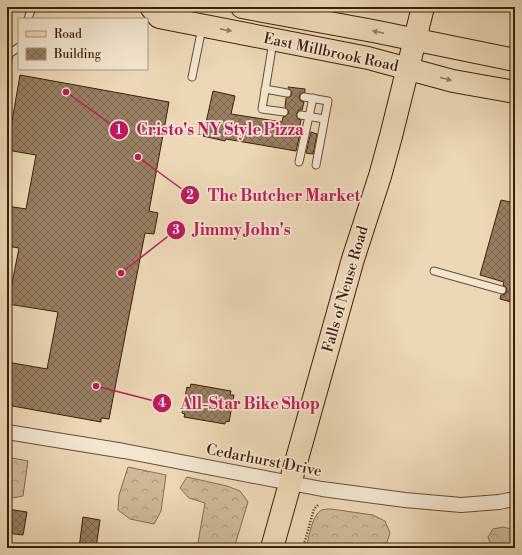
<svg xmlns="http://www.w3.org/2000/svg" width="522" height="555" viewBox="0 0 522 555" font-family="'Libre Bodoni',serif">
  <defs>
    <pattern id="forest-crowns" width="20" height="18" patternUnits="userSpaceOnUse"><rect width="20" height="18" fill="#ceb998"/><path d="M2 6a3 3 0 1 1 6 0M12 15a3 3 0 1 1 6 0" fill="none" stroke="#a8967a"/></pattern>
    <pattern id="building-cross-hatch" width="8" height="8" patternUnits="userSpaceOnUse"><rect width="8" height="8" fill="#987f62"/><path d="M0 0l8 8M0 8l8-8" fill="none" stroke="#7d674f"/></pattern>
  </defs>
  <rect width="100%" height="100%" fill="#ecd8b6"/>
  <filter id="stains"><feTurbulence type="fractalNoise" baseFrequency=".005" numOctaves="4"/><feColorMatrix values="0 0 0 0 .2 0 0 0 0 .09 0 0 0 0 .02 0 0 0 .5 -.17"/></filter>
  <radialGradient id="worn" r=".72"><stop offset=".6" stop-color="#630" stop-opacity="0"/><stop offset="1" stop-color="#630" stop-opacity=".3"/></radialGradient>
  <!-- forest -->
  <g fill="url(#forest-crowns)" stroke="#856c4f">
    <polygon points="7,457 28,461 23,496 7,499"/>
    <polygon points="128,467 166,475 161,511 154,524 130,519 118,510 119,495"/>
    <polygon points="187,477 227,486 240,491 248,502 234,548 197,548 205,503 189,498 180,488"/>
    <path d="M 331,509 L 373,515 L 385,521 L 390,533 L 385,548 L 306,548 C 309,538 312,514 322,510 C 324,509 329,509 331,509 Z"/>
    <polygon points="503,527 515,530 515,548 492,548 488,537 493,529"/>
  </g>
  <!-- building -->
  <g fill="url(#building-cross-hatch)" stroke="#3c1f06">
    <polygon points="20,75 169,102 149,211 158,213 154,234 145,233 109,419 101,418 101,422 7,405 7,362 47,369 58,312 8,304 19,248 7,246 7,206 26,209 36,155 7,150"/>
    <polygon points="288,87 305,89 305,92 300,94 299,97 301,101 304,102 302,110 299,110 296,115 298,119 301,120 299,130 301,130 296,151 226,139 225,141 203,136 213,91 235,96 231,114 282,122 283,117 286,116 289,113 288,110 285,107 286,98 291,96 292,94"/>
    <polygon points="311,132 317,134 313,154 306,153"/>
    <polygon points="501,200 515,203 515,303 500,299 501,295 505,294 507,291 506,287 503,285 504,282 480,275"/>
    <polygon points="191,384 231,391 230,395 234,395 229,422 226,421 225,424 184,417 185,414 182,413 187,387 190,388"/>
    <polygon points="7,509 27,512 23,535 7,533"/>
    <polygon points="83,517 100,520 96,548 79,548"/>
  </g>
  <g fill="none" stroke-linecap="round" stroke-linejoin="round">
    <!-- service casing -->
    <g stroke="#684d32" stroke-width="9">
      <g id="service">
        <polyline points="28,19 32,7"/>
        <polyline points="273,42 262,109 284,112"/>
        <polyline points="7,66 9,54 19,47"/>
        <polyline points="192,77 202,28"/>
        <polyline points="265,89 287,93"/>
        <polyline points="304,97 328,101 316,165"/>
        <polyline points="301,115 324,119"/>
        <polyline points="299,162 313,98"/>
        <polyline points="434,271 502,290"/>
      </g>
    </g>
    <!-- minor casing -->
    <g stroke="#684d32" stroke-width="16">
      <polyline id="minor" points="7,432 124,451 322,489 405,500 461,505 499,502 515,499"/>
    </g>
    <!-- primary casing -->
    <g stroke="#3c1f06" stroke-width="24">
      <g id="primary">
        <polyline points="151,7 159,17 368,58 453,81 515,92"/>
        <polyline points="242,7 373,31 515,60"/>
        <polyline points="272,548 353,259 380,176 391,136 423,7"/>
      </g>
    </g>
    <!-- path -->
    <polyline stroke="#3c1f06" stroke-width="2.5" stroke-dasharray="1 2" stroke-linecap="butt" points="303,548 314,509 319,504"/>
    <!-- service -->
    <use href="#service" stroke="#f3e6d0" stroke-width="7"/>
    <!-- minor -->
    <use href="#minor" stroke="#f3e6d0" stroke-width="14"/>
    <!-- primary -->
    <use href="#primary" stroke="#ecd8b6" stroke-width="22"/>
  </g>
  <!-- one-way arrows -->
  <defs><path id="oneway-solid" d="M-6-.8H1V-3.2L6.5 0L1 3.2V.8H-6Z"/></defs>
  <g fill="#947c5e">
    <use href="#oneway-solid" transform="translate(226 30) rotate(11)"/>
    <use href="#oneway-solid" transform="translate(378 32) rotate(-169)"/>
    <use href="#oneway-solid" transform="translate(446 79) rotate(14)"/>
  </g>
  <g text-anchor="middle" stroke-width="3.5" stroke-linejoin="round" paint-order="stroke">
    <!-- street labels -->
    <g font-size="15" fill="#3c1f06" stroke="#f3e6d0">
      <text transform="translate(331 52) rotate(12)" y="5">East Millbrook Road</text>
      <text transform="translate(345 289) rotate(-74)" y="5">Falls of Neuse Road</text>
      <text transform="translate(264 460) rotate(11)" y="5">Cedarhurst Drive</text>
    </g>
  </g>
  <!-- callouts -->
  <path fill="none" stroke="#c2185b" stroke-width="1.5" d="M66 92L119 130M138 157L190 195M121 273L176 230M96 386L162 403"/>
  <g fill="#c2185b" stroke="#f3e6d0" stroke-width="1.5">
    <circle cx="66" cy="92" r="4"/>
    <circle cx="138" cy="157" r="4"/>
    <circle cx="121" cy="273" r="4"/>
    <circle cx="96" cy="386" r="4"/>
    <circle cx="119" cy="130" r="10"/>
    <circle cx="190" cy="195" r="10"/>
    <circle cx="176" cy="230" r="10"/>
    <circle cx="162" cy="403" r="10"/>
  </g>
  <g font-size="12" text-anchor="middle" font-weight="bold" fill="#fff">
    <text x="119" y="134">1</text>
    <text x="190" y="199">2</text>
    <text x="176" y="234">3</text>
    <text x="162" y="407">4</text>
  </g>
  <g font-size="16" text-anchor="middle" font-weight="bold" fill="#c2185b" stroke="#f3e6d0" stroke-width="3.5" stroke-linejoin="round" paint-order="stroke">
    <text x="220" y="135">Cristo's NY Style Pizza</text>
    <text x="284" y="201">The Butcher Market</text>
    <text x="242" y="235">Jimmy John's</text>
    <text x="250" y="409">All-Star Bike Shop</text>
  </g>
  <!-- margin -->
  <rect width="522" height="555" fill="none" stroke="#ecd8b6" stroke-width="24"/>
  <rect x="8" y="8" width="506" height="539" fill="none" stroke="#3c1f06" stroke-width="2"/>
  <rect x="12" y="12" width="498" height="531" fill="none" stroke="#3c1f06"/>
  <!-- legend -->
  <rect x="18" y="18" width="130" height="52" fill="#f3e6d0" stroke="#aa967f"/>
  <rect x="26" y="31" width="20" height="6" fill="#ecd8b6" stroke="#aa967f"/>
  <text x="54" y="38" font-size="12" fill="#3c1f06">Road</text>
  <rect x="26" y="48" width="20" height="12" fill="url(#building-cross-hatch)" stroke="#aa967f"/>
  <text x="54" y="58" font-size="12" fill="#3c1f06">Building</text>
  <rect width="100%" height="100%" filter="url(#stains)"/>
  <rect width="100%" height="100%" fill="url(#worn)"/>
</svg>
